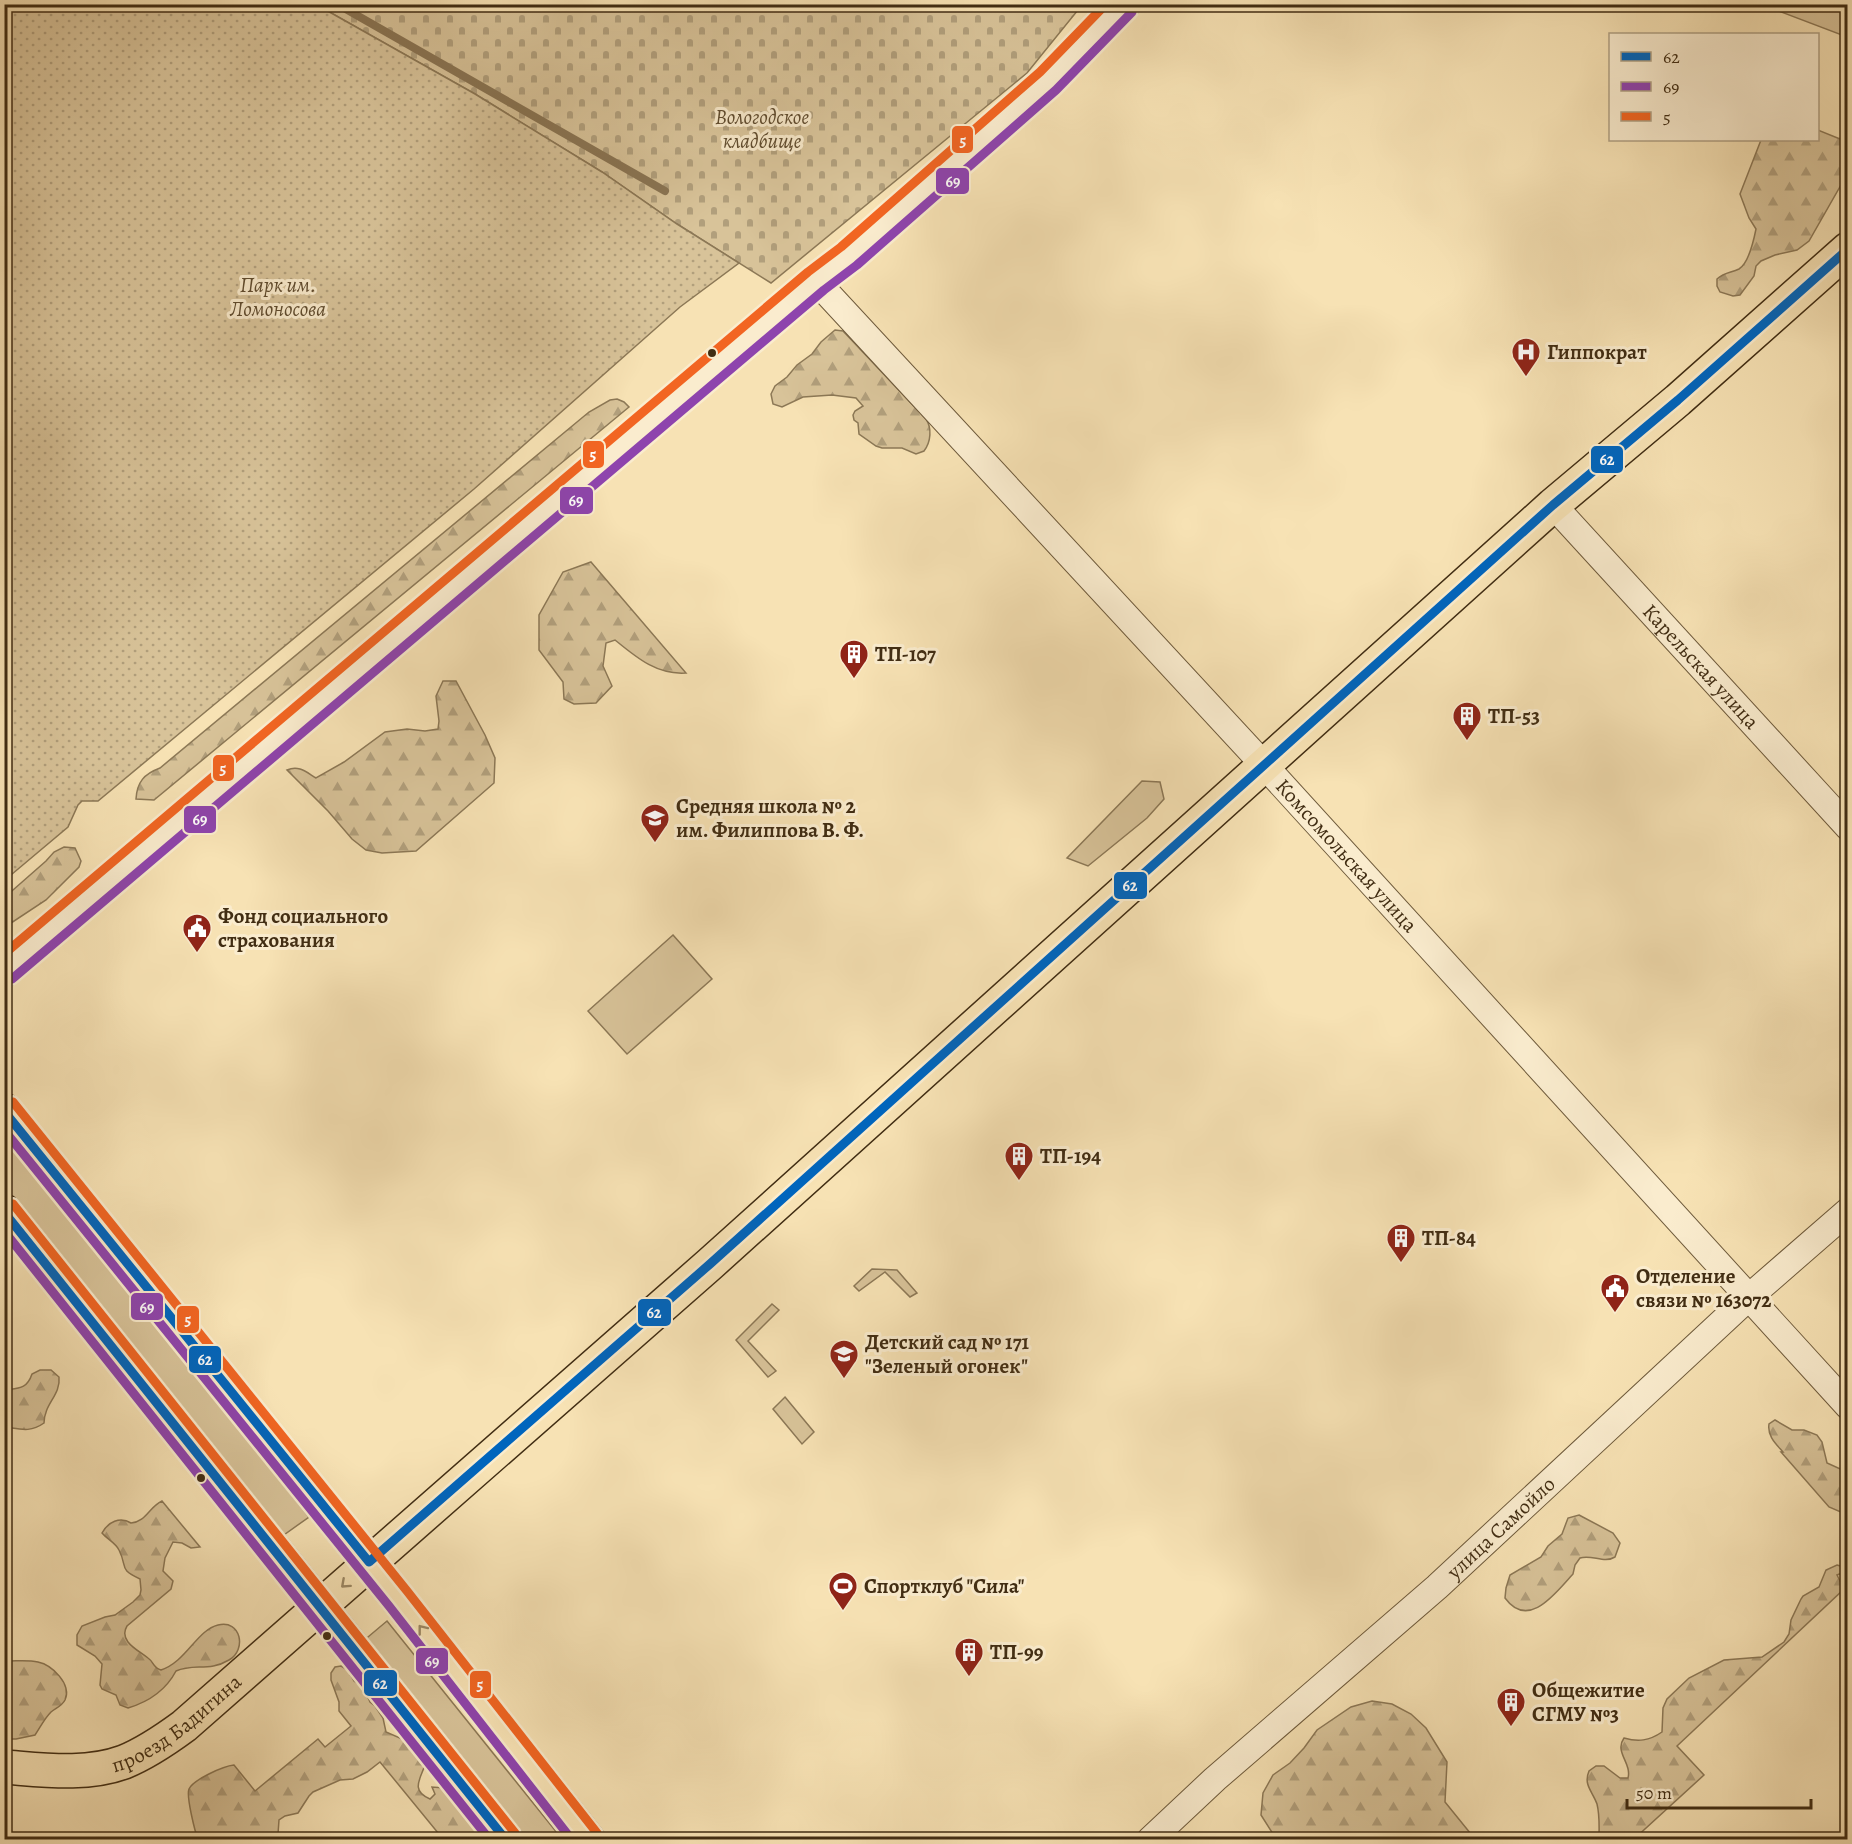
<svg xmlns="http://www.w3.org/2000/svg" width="1852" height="1844" viewBox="0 0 1852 1844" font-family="Alegreya,serif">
  <defs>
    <pattern id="forest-firs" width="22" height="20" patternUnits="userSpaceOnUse" patternTransform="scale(1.5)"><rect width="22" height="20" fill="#d8c399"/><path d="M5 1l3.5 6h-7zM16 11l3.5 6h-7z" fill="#b19f7c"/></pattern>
    <pattern id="cemetery-stones" width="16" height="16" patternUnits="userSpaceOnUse" patternTransform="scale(1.5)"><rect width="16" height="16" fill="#d8c399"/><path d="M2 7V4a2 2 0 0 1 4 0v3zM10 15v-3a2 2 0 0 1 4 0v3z" fill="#b19f7c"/></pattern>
    <pattern id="park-dots" width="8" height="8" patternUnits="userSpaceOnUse" patternTransform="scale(1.5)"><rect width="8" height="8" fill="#d8c399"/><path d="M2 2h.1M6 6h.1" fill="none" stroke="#b19f7c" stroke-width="1.8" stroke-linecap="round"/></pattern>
  </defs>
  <rect width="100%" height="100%" fill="#f7e2b4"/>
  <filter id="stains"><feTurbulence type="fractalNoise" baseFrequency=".00333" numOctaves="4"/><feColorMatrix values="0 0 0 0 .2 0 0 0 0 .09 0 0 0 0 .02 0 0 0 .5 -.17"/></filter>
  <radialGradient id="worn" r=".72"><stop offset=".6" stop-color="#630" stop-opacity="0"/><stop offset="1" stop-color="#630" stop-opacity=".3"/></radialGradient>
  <!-- grass -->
  <g fill="#d8c399" stroke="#8c7856" stroke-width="1.5">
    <polygon points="1763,5 1847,5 1847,37"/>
    <polygon points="1142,781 1160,782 1164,799 1147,818 1088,866 1067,858"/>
    <polygon points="673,935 712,979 627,1054 588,1011"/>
    <polygon points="4,1130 309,1517 281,1537 5,1188"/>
    <polygon points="872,1269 897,1270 917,1293 910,1297 885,1272 859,1291 854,1286"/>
    <polygon points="772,1304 779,1310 748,1341 776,1371 768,1377 736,1340"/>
    <polygon points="785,1397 814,1432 802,1444 773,1409"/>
    <polygon points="387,1621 562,1839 520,1839 362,1642"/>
  </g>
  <!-- forest -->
  <g fill="url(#forest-firs)" stroke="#8c7856" stroke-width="1.5">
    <path d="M 1847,121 L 1847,180 L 1841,185 L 1809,241 L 1797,250 L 1775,255 L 1761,261 L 1756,266 L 1754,276 L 1740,295 L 1733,296 L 1720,292 L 1717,286 L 1717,279 C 1725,272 1731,273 1739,269 C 1749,263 1754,239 1756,229 L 1749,218 L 1740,194 L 1761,140 L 1818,140 L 1818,130 L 1840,139 Z"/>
    <path d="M 835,330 L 843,331 L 926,419 C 932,428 931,442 924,451 L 916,454 L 902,448 L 882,448 L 876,446 L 859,434 L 858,423 L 854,420 L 853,415 L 855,411 L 863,406 L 856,398 L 832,395 L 803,397 L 782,407 L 773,404 L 771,394 L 775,386 L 787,377 L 797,365 L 812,354 L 821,342 Z"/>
    <path d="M 617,399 L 624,402 L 629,407 L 154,800 L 136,799 C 137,782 144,774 160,768 L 589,412 L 610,400 Z"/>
    <path d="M 591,562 L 686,673 C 657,675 637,658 615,640 L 606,643 L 603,666 L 612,686 L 596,703 L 574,704 L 564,699 L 563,682 L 539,650 L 539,615 L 563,572 Z"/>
    <path d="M 443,681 L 456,681 L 485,735 L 495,758 L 494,783 L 416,851 L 382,853 L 366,850 L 352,839 L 328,811 L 287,770 C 299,765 306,772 316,778 L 344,762 L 385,732 L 407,729 L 425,731 L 438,729 L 439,721 L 436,696 Z"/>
    <polygon points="64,847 75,848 81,861 79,867 46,900 5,927 5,897 46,861 54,852"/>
    <path d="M 40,1370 L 51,1370 L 59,1377 C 61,1395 44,1404 44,1423 C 30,1433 20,1429 5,1427 L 5,1390 C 19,1388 27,1389 32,1374 Z"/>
    <path d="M 1775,1420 L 1792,1430 L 1804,1430 L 1817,1435 L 1822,1442 L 1827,1463 L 1847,1472 L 1847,1511 L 1843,1513 L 1829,1507 L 1781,1452 L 1783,1452 C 1776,1444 1767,1436 1769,1424 Z"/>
    <path d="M 162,1501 L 200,1547 L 191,1548 L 182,1543 L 173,1542 L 165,1558 L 163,1571 L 173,1581 L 171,1589 L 127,1626 C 118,1641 138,1650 148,1658 C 154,1662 153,1668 161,1670 C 186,1662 197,1630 218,1625 C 241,1619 247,1650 229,1660 C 209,1672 194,1663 176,1671 C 166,1690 148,1702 128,1708 L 120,1705 L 116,1695 L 102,1689 L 100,1685 L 102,1664 L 95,1656 L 77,1645 L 77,1635 L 82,1626 L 105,1617 L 115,1615 L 133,1602 L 140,1595 L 141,1590 L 140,1579 C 118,1569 128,1568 119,1550 C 116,1543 107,1539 102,1533 C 108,1522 120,1516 131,1523 C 146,1522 149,1507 162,1501 Z"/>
    <path d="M 1579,1515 L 1613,1533 L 1620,1543 L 1615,1557 C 1604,1564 1592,1554 1580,1558 L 1575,1565 L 1573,1574 C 1557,1591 1529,1631 1505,1598 L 1506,1588 L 1510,1575 L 1541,1557 L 1548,1546 L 1562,1534 L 1568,1518 Z"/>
    <path d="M 1837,1565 L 1847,1568 L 1847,1571 L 1837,1575 L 1844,1589 L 1677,1746 L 1704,1775 L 1634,1839 L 1599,1839 C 1599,1828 1600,1816 1597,1804 C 1593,1792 1583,1785 1589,1771 L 1596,1766 L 1604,1766 L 1620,1778 L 1628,1778 C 1632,1763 1614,1752 1624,1738 C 1638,1742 1649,1741 1662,1732 L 1663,1708 L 1667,1699 L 1689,1678 L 1724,1660 L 1762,1657 L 1784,1642 L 1789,1634 L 1791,1620 L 1801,1599 L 1803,1596 L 1819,1587 L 1826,1570 Z"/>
    <path d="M 9,1661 C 19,1661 29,1660 38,1662 C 52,1665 72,1684 65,1700 C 62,1706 56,1708 51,1712 C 44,1719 40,1728 35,1735 L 16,1739 L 5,1739 L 5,1709 L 6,1708 Z"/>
    <path d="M 341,1666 L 348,1670 L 354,1681 L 364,1688 L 370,1702 L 375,1706 L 383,1718 L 386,1732 L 416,1745 L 426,1761 C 423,1776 408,1790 430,1799 L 435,1794 L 432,1787 L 445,1788 L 489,1839 L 443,1839 L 380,1762 L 367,1772 L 353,1779 L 340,1780 L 313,1792 L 309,1796 L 298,1813 L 285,1816 L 279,1820 L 278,1834 L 283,1839 L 198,1839 C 195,1832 186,1796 189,1789 C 193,1780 223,1766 234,1765 L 255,1791 L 318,1739 L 325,1747 L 351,1726 L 339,1711 L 339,1702 L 331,1680 L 331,1673 L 335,1667 Z"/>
    <polygon points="1372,1701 1392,1704 1411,1714 1426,1728 1447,1762 1445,1802 1475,1839 1280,1840 1273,1834 1261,1815 1263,1793 1273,1775 1290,1763 1304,1748 1317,1730 1351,1707"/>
  </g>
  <!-- cemetery -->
  <polygon fill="url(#cemetery-stones)" stroke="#8c7856" stroke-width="1.5" points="317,5 1082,5 1027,73 771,283 677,224 602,172 475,94"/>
  <!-- park -->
  <polygon fill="url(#park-dots)" stroke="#8c7856" stroke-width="1.5" points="5,4 317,5 475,94 602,172 677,224 739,263 680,307 474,489 98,801 82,801 78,805 68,827 5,880"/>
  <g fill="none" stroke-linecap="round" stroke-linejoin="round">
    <!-- stream -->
    <polyline stroke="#897453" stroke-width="8" points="337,4 665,191"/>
    <!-- street casing -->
    <g stroke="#6e5a3b" stroke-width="28">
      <g id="street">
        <path id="s1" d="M 816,281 L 1264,765 L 1848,1406"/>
        <path id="s2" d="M 1553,505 L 1848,827"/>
        <path id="s3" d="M 1150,1840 L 1215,1779 L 1437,1587 L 1748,1298 L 1848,1211"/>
      </g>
    </g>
    <!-- secondary casing -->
    <g stroke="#412d13" stroke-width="36">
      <polyline id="secondary" points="4,970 816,281 849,256 1048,81 1123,4"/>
    </g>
    <!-- primary casing -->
    <g stroke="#412d13" stroke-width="36">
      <g id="primary">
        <polyline points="4,1110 398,1599 588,1840"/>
        <polyline points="4,1211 506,1840"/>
        <path id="s4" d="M 4,1767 C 44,1770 86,1776 124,1762 C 146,1753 165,1740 184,1726 L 710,1264 L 1553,505 L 1678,400 L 1848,249"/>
      </g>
    </g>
    <!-- street -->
    <use href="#street" stroke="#faecce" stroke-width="26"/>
    <!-- secondary -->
    <use href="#secondary" stroke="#faecce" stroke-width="33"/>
    <!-- primary -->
    <use href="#primary" stroke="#f7e2b4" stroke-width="33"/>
    <!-- bus-1 casing -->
    <g stroke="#faecce" stroke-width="14">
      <g id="bus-1">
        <polyline points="4,1111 369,1562 710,1264 1553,505 1678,400 1848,249"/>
        <polyline points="4,1212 506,1840"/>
      </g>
    </g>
    <!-- bus-2 casing -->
    <g stroke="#faecce" stroke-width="14">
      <g id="bus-2">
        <polyline points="12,979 824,290 857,265 1056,90 1132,12"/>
        <polyline points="4,1130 389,1606 572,1840"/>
        <polyline points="4,1231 490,1840"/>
      </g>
    </g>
    <!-- bus-3 casing -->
    <g stroke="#faecce" stroke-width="14">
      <g id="bus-3">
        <polyline points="4,954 808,272 841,247 1040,72 1106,4"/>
        <polyline points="13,1102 407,1591 597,1833"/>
        <polyline points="13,1204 515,1833"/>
      </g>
    </g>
    <!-- bus-1 -->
    <use href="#bus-1" stroke="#0065bd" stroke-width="9"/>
    <!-- bus-2 -->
    <use href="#bus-2" stroke="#8e44ad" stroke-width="9"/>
    <!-- bus-3 -->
    <use href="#bus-3" stroke="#f26522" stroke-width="9"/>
  </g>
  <!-- one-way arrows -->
  <defs><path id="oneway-chevron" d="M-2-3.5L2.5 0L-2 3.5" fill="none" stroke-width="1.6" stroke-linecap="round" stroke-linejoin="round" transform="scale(1.5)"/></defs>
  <g stroke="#9c8864">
    <use href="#oneway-chevron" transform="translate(345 1584) rotate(138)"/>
    <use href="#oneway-chevron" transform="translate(422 1629) rotate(-128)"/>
  </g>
  <!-- icons -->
  <defs>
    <g id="hospital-pin" transform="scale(1.5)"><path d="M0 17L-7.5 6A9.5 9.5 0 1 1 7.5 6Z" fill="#8f2418" stroke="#faecce"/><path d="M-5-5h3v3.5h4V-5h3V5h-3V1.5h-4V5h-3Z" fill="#fff"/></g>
    <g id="building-pin" transform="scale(1.5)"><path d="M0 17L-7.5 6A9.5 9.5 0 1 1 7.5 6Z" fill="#8f2418" stroke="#faecce"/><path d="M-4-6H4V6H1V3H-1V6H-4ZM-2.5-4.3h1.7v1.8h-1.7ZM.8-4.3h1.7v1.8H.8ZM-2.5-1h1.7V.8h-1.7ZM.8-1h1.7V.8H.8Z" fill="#fff"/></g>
    <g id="school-pin" transform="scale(1.5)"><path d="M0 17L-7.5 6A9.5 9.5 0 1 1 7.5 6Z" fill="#8f2418" stroke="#faecce"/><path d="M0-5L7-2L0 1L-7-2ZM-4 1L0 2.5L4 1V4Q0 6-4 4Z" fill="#fff"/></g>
    <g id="civic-pin" transform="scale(1.5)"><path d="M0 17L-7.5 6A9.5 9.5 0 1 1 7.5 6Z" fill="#8f2418" stroke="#faecce"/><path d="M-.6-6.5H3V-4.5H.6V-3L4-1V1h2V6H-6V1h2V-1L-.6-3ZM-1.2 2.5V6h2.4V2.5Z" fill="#fff"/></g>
    <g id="stadium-pin" transform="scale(1.5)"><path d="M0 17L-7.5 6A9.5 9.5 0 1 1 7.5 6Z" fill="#8f2418" stroke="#faecce"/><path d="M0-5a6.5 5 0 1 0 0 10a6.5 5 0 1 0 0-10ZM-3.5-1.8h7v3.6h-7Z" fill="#fff"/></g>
  </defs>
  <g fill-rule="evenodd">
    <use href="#hospital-pin" x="1526" y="352"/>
    <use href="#building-pin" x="854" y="654"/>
    <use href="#building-pin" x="1467" y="716"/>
    <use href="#school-pin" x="655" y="818"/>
    <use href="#civic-pin" x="197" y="928"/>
    <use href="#building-pin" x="1019" y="1156"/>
    <use href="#building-pin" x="1401" y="1238"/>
    <use href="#civic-pin" x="1615" y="1288"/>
    <use href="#school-pin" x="844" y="1354"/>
    <use href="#stadium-pin" x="843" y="1586"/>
    <use href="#building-pin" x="969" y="1652"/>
    <use href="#building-pin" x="1511" y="1702"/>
  </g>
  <!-- markers -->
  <g fill="#412d13" stroke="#faecce" stroke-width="2">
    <circle cx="712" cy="353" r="5"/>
    <circle cx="201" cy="1478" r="5"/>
    <circle cx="327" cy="1636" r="5"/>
  </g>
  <g text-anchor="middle" stroke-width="6" stroke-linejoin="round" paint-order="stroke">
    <!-- park labels -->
    <g font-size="21" font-style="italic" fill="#5f4b2e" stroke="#faecce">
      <text x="762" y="124">Вологодское<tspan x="762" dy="24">кладбище</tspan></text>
      <text x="278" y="292">Парк им.<tspan x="278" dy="24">Ломоносова</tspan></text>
    </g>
    <!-- poi labels -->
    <g font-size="21" font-weight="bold" fill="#412d13" stroke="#faecce" text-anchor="start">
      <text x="1547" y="359">Гиппократ</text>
      <text x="875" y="661">ТП-107</text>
      <text x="1488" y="723">ТП-53</text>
      <text x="676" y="813">Средняя школа № 2<tspan x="676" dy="24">им. Филиппова В. Ф.</tspan></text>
      <text x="218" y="923">Фонд социального<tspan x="218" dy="24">страхования</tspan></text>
      <text x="1040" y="1163">ТП-194</text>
      <text x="1422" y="1245">ТП-84</text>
      <text x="1636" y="1283">Отделение<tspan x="1636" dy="24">связи № 163072</tspan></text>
      <text x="865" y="1349">Детский сад № 171<tspan x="865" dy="24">"Зеленый огонек"</tspan></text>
      <text x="864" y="1593">Спортклуб "Сила"</text>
      <text x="990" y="1659">ТП-99</text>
      <text x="1532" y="1697">Общежитие<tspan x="1532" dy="24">СГМУ №3</tspan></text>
    </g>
    <!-- street labels -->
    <g font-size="21" fill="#412d13" stroke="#faecce">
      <text dy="7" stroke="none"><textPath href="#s2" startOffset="219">Карельская улица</textPath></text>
      <text dy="7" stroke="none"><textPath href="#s1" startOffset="782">Комсомольская улица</textPath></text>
      <text dy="7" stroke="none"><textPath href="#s3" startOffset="470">улица Самойло</textPath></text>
      <text dy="7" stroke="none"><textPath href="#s4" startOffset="186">проезд Бадигина</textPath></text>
    </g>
  </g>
  <g stroke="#faecce" stroke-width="2">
    <rect x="951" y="125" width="23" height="29" rx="6" fill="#f26522"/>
    <rect x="935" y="167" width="35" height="28" rx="6" fill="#8e44ad"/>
    <rect x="582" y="440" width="23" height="29" rx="6" fill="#f26522"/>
    <rect x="1590" y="445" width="34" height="29" rx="6" fill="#0065bd"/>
    <rect x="559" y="486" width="35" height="29" rx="6" fill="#8e44ad"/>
    <rect x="212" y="754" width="23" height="28" rx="6" fill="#f26522"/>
    <rect x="183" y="805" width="34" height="29" rx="6" fill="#8e44ad"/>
    <rect x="1113" y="871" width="35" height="29" rx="6" fill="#0065bd"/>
    <rect x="130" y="1292" width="34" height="29" rx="6" fill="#8e44ad"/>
    <rect x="637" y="1298" width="35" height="29" rx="6" fill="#0065bd"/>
    <rect x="176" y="1305" width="24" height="29" rx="6" fill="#f26522"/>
    <rect x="188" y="1345" width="34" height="29" rx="6" fill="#0065bd"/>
    <rect x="415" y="1647" width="34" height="28" rx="6" fill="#8e44ad"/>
    <rect x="363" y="1669" width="35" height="28" rx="6" fill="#0065bd"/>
    <rect x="469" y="1670" width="23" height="29" rx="6" fill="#f26522"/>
  </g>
  <g font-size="16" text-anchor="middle" font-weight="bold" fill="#fff">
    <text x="963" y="146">5</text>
    <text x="953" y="187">69</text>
    <text x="593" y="460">5</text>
    <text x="1607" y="465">62</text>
    <text x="576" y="506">69</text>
    <text x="223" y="774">5</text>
    <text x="200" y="825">69</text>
    <text x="1130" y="891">62</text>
    <text x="147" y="1313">69</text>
    <text x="654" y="1318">62</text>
    <text x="188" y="1325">5</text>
    <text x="205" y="1365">62</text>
    <text x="432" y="1667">69</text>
    <text x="380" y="1689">62</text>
    <text x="480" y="1690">5</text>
  </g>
  <!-- margin -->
  <rect width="1852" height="1844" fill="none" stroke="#f7e2b4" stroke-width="24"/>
  <rect x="6" y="6" width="1840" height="1832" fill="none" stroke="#412d13" stroke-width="3"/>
  <rect x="12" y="12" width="1828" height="1820" fill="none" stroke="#412d13" stroke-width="1.5"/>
  <!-- legend -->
  <rect x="1609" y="33" width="210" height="108" fill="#faecce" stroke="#b0a083" stroke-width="1.5"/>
  <rect x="1621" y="52" width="30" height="9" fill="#0065bd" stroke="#b0a083" stroke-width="1.5"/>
  <text x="1663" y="63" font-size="18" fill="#412d13">62</text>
  <rect x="1621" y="82" width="30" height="9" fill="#8e44ad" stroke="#b0a083" stroke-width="1.5"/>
  <text x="1663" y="93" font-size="18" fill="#412d13">69</text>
  <rect x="1621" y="112" width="30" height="9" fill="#f26522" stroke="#b0a083" stroke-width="1.5"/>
  <text x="1663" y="123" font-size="18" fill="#412d13">5</text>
  <!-- scale -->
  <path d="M1627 1799v9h184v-9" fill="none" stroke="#412d13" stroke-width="3"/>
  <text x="1636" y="1799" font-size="18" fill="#412d13" stroke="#faecce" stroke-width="4.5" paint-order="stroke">50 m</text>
  <rect width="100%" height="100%" filter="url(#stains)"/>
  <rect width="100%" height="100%" fill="url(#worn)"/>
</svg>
